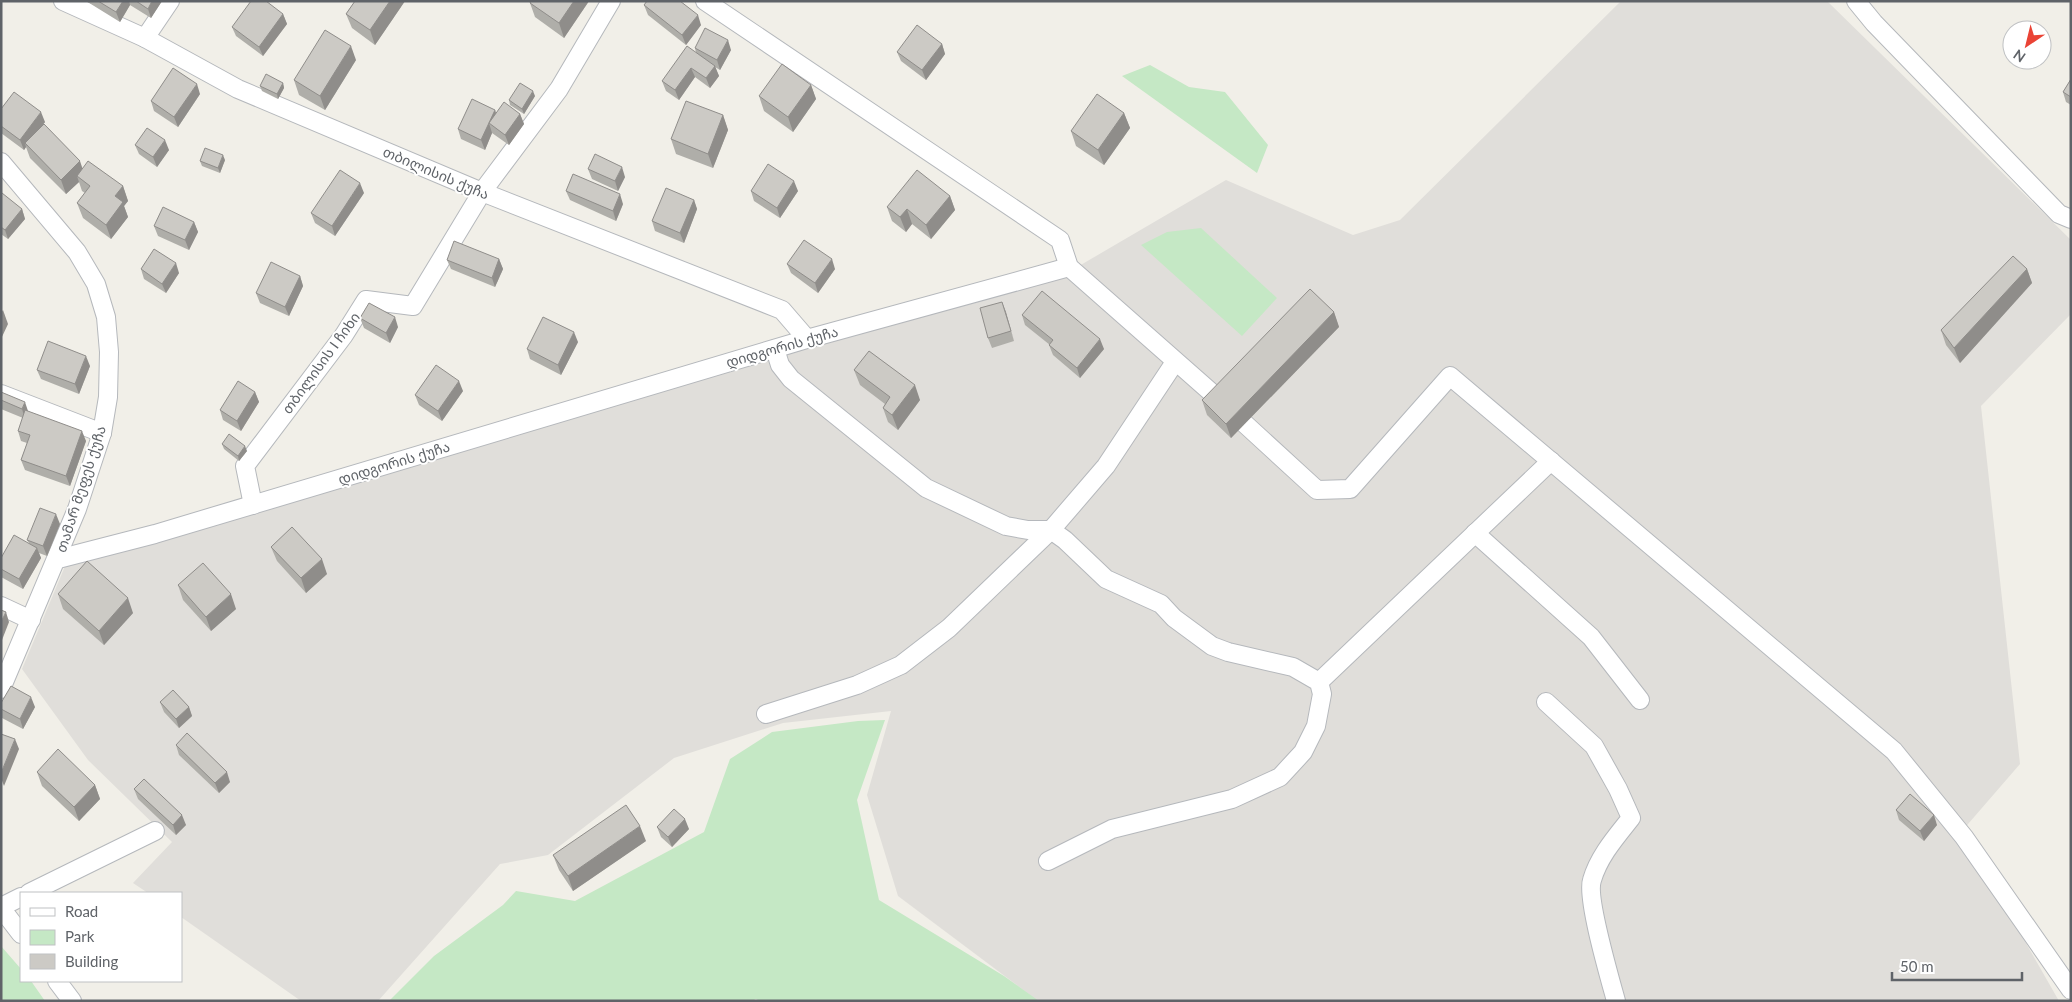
<svg xmlns="http://www.w3.org/2000/svg" width="2072" height="1002" viewBox="0 0 2072 1002" font-family="Lato,'Noto Sans Georgian',sans-serif">
  <rect width="100%" height="100%" fill="#f1efe8"/>
  <!-- industrial -->
  <polygon fill="#e0deda" points="1621,1 1827,1 2071,240 2071,314 1981,406 2020,764 1962,831 2059,1001 1038,1001 898,896 867,795 891,711 783,723 674,758 548,855 500,864 378,1001 301,1001 181,917 181,893 148,893 133,883 172,842 88,760 22,669 68,559 1067,273 1226,180 1353,235 1400,220"/>
  <!-- green -->
  <g fill="#c5e8c5">
    <polygon points="1150,65 1189,87 1225,92 1268,145 1257,173 1122,76"/>
    <polygon points="1201,228 1277,298 1242,336 1141,245 1167,232"/>
    <polygon points="885,720 857,800 879,900 1004,976 1039,1001 760,1001 756,999 754,999 757,1001 389,1001 434,956 503,905 516,891 575,901 704,832 730,759 772,732 858,721"/>
    <polygon points="1,946 21,969 21,981 31,981 45,1001 1,1001"/>
  </g>
  <g fill="none" stroke-linecap="round" stroke-linejoin="round">
    <!-- minor casing -->
    <g stroke="#b5b8bc" stroke-width="20">
      <g id="minor">
        <polyline points="63,1 145,38 238,89 482,192 782,310 807,339"/>
        <polyline points="705,1 1060,240 1069,267 1221,401"/>
        <polyline points="1856,1 1874,23 2059,214 2071,219"/>
        <polyline points="145,38 170,1"/>
        <polyline points="1,162 77,252 96,284 106,317 109,352 108,397 102,433 77,509 1,689"/>
        <polyline points="775,349 780,365 791,379 926,488 1006,526 1028,530 1051,530 1065,540 1106,579 1161,604 1174,618 1212,646 1228,652 1293,667 1319,682 1322,694 1316,726 1303,752 1280,777 1232,799 1112,829 1048,861"/>
        <polyline points="1,394 102,433"/>
        <polyline points="1245,424 1317,490 1350,489 1450,376 1894,751 1964,837 2071,990"/>
        <polyline points="253,505 245,466 344,335 366,300 413,306 482,192 559,89 611,1"/>
        <polyline points="1475,533 1591,637 1640,700"/>
        <polyline points="58,559 155,534 807,339 1069,267"/>
        <polyline points="1,606 31,620"/>
        <polyline points="1319,682 1551,461"/>
        <path d="M 1546,702 L 1594,746 L 1618,789 L 1631,818 C 1616,837 1599,856 1592,880 C 1586,897 1610,979 1616,1001"/>
        <polyline points="766,714 857,685 901,665 949,628 1051,530 1106,466 1175,362"/>
        <polyline points="29,893 155,831"/>
        <polyline points="1,907 21,897"/>
        <polyline points="1,908 21,934"/>
        <polyline points="57,981 72,1001"/>
      </g>
    </g>
    <!-- minor -->
    <use href="#minor" stroke="#fff" stroke-width="18"/>
  </g>
  <!-- wall -->
  <g fill="#afaea9">
    <polygon points="86,1 162,1 151,18 130,5 120,22"/>
    <polygon points="355,1 405,1 375,45 352,28 346,14"/>
    <polygon points="589,1 564,38 535,17 530,3"/>
    <polygon points="644,5 701,25 686,45 648,15"/>
    <polygon points="283,14 287,24 263,56 236,36 232,27"/>
    <polygon points="942,44 945,54 926,80 901,61 897,52"/>
    <polygon points="695,48 731,50 720,70 715,67 719,76 710,88 695,77 679,100 666,91 662,81 696,53"/>
    <polygon points="356,60 325,110 299,95 294,80"/>
    <polygon points="2071,79 2071,105 2066,102 2063,92"/>
    <polygon points="283,83 284,88 278,99 262,91 260,86"/>
    <polygon points="811,85 816,99 793,132 764,111 759,96"/>
    <polygon points="200,94 178,127 154,111 151,101"/>
    <polygon points="535,96 524,114 510,105 509,100"/>
    <polygon points="1,109 45,122 40,128 82,169 123,186 128,201 124,206 128,217 111,239 83,218 77,203 85,193 82,191 79,182 66,194 30,158 26,147 24,150 1,133"/>
    <polygon points="495,110 496,113 520,114 524,124 509,145 492,133 485,150 461,139 458,129"/>
    <polygon points="1124,113 1130,128 1104,165 1076,146 1071,131"/>
    <polygon points="723,115 728,130 713,168 676,154 671,139"/>
    <polygon points="135,145 169,150 157,167 139,154"/>
    <polygon points="225,160 220,173 202,166 200,161"/>
    <polygon points="588,169 625,177 618,191 592,179"/>
    <polygon points="566,191 623,204 616,221 570,200"/>
    <polygon points="751,191 798,191 780,218 754,201"/>
    <polygon points="364,193 335,236 315,223 311,213"/>
    <polygon points="1,194 22,209 25,219 8,239 1,234"/>
    <polygon points="950,196 955,210 931,239 912,224 906,232 892,221 887,207"/>
    <polygon points="694,200 697,209 684,243 655,231 652,221"/>
    <polygon points="194,222 198,232 189,250 158,236 154,226"/>
    <polygon points="499,259 503,269 495,287 451,269 447,260"/>
    <polygon points="787,264 835,269 818,293 791,273"/>
    <polygon points="141,269 179,273 166,293 144,279"/>
    <polygon points="2027,269 2032,283 1960,363 1946,345 1941,330"/>
    <polygon points="300,276 303,286 289,316 260,303 256,293"/>
    <polygon points="1002,302 1014,341 992,348 988,338"/>
    <polygon points="1334,312 1339,327 1231,438 1207,415 1202,400"/>
    <polygon points="1022,315 1104,349 1080,378 1053,355 1049,345 1050,345 1025,325"/>
    <polygon points="360,318 398,327 390,343 364,328"/>
    <polygon points="578,342 561,375 530,359 527,349"/>
    <polygon points="90,366 79,394 41,379 37,370"/>
    <polygon points="854,370 920,400 898,430 888,422 883,408 885,404 860,385"/>
    <polygon points="463,391 442,421 419,405 415,395"/>
    <polygon points="1,392 28,412 86,441 70,486 25,470 21,460 27,443 21,441 18,431 23,418 1,409"/>
    <polygon points="255,392 259,402 241,431 223,420 220,410"/>
    <polygon points="222,444 247,451 239,461 224,449"/>
    <polygon points="60,524 47,556 39,553 41,558 23,589 1,577 1,558 29,543 27,540"/>
    <polygon points="271,547 327,574 306,593 277,561"/>
    <polygon points="178,585 236,609 211,631 183,600"/>
    <polygon points="58,594 133,613 104,645 63,609"/>
    <polygon points="160,702 189,707 192,716 179,728 164,712"/>
    <polygon points="1,703 35,707 23,729 2,718 1,714"/>
    <polygon points="176,745 230,782 219,793 179,755"/>
    <polygon points="37,772 95,785 100,799 79,821 42,786"/>
    <polygon points="134,789 186,825 176,835 138,799"/>
    <polygon points="1896,810 1937,825 1924,841 1899,820"/>
    <polygon points="657,827 689,829 672,847 661,837"/>
    <polygon points="646,841 573,891 559,870 553,855"/>
  </g>
  <!-- shaded-wall -->
  <g fill="#8f8d8a">
    <polygon points="123,1 129,1 130,5 120,22 116,12"/>
    <polygon points="152,1 162,1 151,18 148,9"/>
    <polygon points="390,1 405,1 375,45 370,30"/>
    <polygon points="574,1 589,1 564,38 559,23"/>
    <polygon points="283,14 287,24 263,56 259,47"/>
    <polygon points="698,15 701,25 686,45 682,35"/>
    <polygon points="728,40 731,50 720,70 717,60"/>
    <polygon points="942,44 945,54 926,80 922,70"/>
    <polygon points="351,46 356,60 325,110 320,96"/>
    <polygon points="715,66 719,76 710,88 706,78"/>
    <polygon points="691,68 695,77 679,100 675,90"/>
    <polygon points="283,83 284,88 278,99 277,94"/>
    <polygon points="197,84 200,94 178,127 174,117"/>
    <polygon points="811,85 816,99 793,132 788,117"/>
    <polygon points="533,91 535,96 524,114 522,109"/>
    <polygon points="495,110 498,120 489,123 492,133 485,150 481,140"/>
    <polygon points="41,112 45,122 27,146 25,143 26,147 24,150 20,140"/>
    <polygon points="1124,113 1130,128 1104,165 1098,150"/>
    <polygon points="520,114 524,124 509,145 505,135"/>
    <polygon points="723,115 728,130 713,168 708,154"/>
    <polygon points="165,140 169,150 157,167 153,157"/>
    <polygon points="223,155 225,160 220,173 218,168"/>
    <polygon points="80,161 85,176 77,176 79,182 66,194 61,180"/>
    <polygon points="622,167 625,177 618,191 615,181"/>
    <polygon points="794,181 798,191 780,218 777,208"/>
    <polygon points="360,183 364,193 335,236 332,226"/>
    <polygon points="123,186 128,201 124,206 128,217 111,239 106,225 115,196"/>
    <polygon points="620,194 623,204 616,221 613,211"/>
    <polygon points="950,196 955,210 931,239 926,225"/>
    <polygon points="694,200 697,209 684,243 680,233"/>
    <polygon points="22,209 25,219 8,239 5,230"/>
    <polygon points="907,209 912,224 906,232 900,217"/>
    <polygon points="194,222 198,232 189,250 185,240"/>
    <polygon points="499,259 503,269 495,287 492,278"/>
    <polygon points="832,259 835,269 818,293 815,283"/>
    <polygon points="176,263 179,273 166,293 162,284"/>
    <polygon points="2027,269 2032,283 1960,363 1954,348"/>
    <polygon points="300,276 303,286 289,316 285,307"/>
    <polygon points="1002,302 1006,312 1014,341 1011,331"/>
    <polygon points="3,310 8,324 1,339 1,313"/>
    <polygon points="1334,312 1339,327 1231,438 1226,424"/>
    <polygon points="395,317 398,327 390,343 386,333"/>
    <polygon points="574,332 578,342 561,375 558,365"/>
    <polygon points="1100,339 1104,349 1080,378 1077,368"/>
    <polygon points="86,356 90,366 79,394 75,384"/>
    <polygon points="459,381 463,391 442,421 438,411"/>
    <polygon points="915,385 920,400 898,430 892,415"/>
    <polygon points="255,392 259,402 241,431 237,421"/>
    <polygon points="25,402 28,411 25,419 22,409"/>
    <polygon points="82,431 86,441 70,486 66,476"/>
    <polygon points="245,446 247,451 239,461 238,456"/>
    <polygon points="56,514 60,524 47,556 43,546"/>
    <polygon points="37,548 41,558 23,589 19,579"/>
    <polygon points="322,559 327,574 306,593 301,578"/>
    <polygon points="231,594 236,609 211,631 206,617"/>
    <polygon points="128,598 133,613 104,645 99,631"/>
    <polygon points="6,612 9,622 2,640 1,622"/>
    <polygon points="31,697 35,707 23,729 20,719"/>
    <polygon points="189,707 192,716 179,728 176,719"/>
    <polygon points="15,739 19,749 4,786 1,778 1,773"/>
    <polygon points="227,772 230,782 219,793 215,783"/>
    <polygon points="95,785 100,799 79,821 74,807"/>
    <polygon points="182,815 186,825 176,835 173,825"/>
    <polygon points="1934,815 1937,825 1924,841 1920,831"/>
    <polygon points="685,819 689,829 672,847 668,837"/>
    <polygon points="640,826 646,841 573,891 568,876"/>
  </g>
  <!-- building -->
  <g fill="#cccac5" stroke="#8f8d8a">
    <polygon points="98,1 123,1 116,12"/>
    <polygon points="136,1 152,1 148,9"/>
    <polygon points="251,1 266,1 283,14 259,47 232,27"/>
    <polygon points="355,1 390,1 370,30 346,14"/>
    <polygon points="531,1 574,1 559,23 530,3"/>
    <polygon points="647,1 680,1 698,15 682,35 644,5"/>
    <polygon points="917,25 942,44 922,70 897,52"/>
    <polygon points="705,28 728,40 717,60 695,48"/>
    <polygon points="325,30 351,46 320,96 294,80"/>
    <polygon points="687,46 715,66 706,78 691,68 675,90 662,81"/>
    <polygon points="782,64 811,85 788,117 759,96"/>
    <polygon points="173,68 197,84 174,117 151,101"/>
    <polygon points="266,74 283,83 277,94 260,86"/>
    <polygon points="2071,79 2071,97 2063,92"/>
    <polygon points="520,83 533,91 522,109 509,100"/>
    <polygon points="14,92 41,112 20,140 1,126 1,109"/>
    <polygon points="1097,94 1124,113 1098,150 1071,131"/>
    <polygon points="472,99 495,110 481,140 458,129"/>
    <polygon points="686,101 723,115 708,154 671,139"/>
    <polygon points="504,102 520,114 505,135 489,123"/>
    <polygon points="44,124 80,161 61,180 25,143"/>
    <polygon points="147,128 165,140 153,157 135,145"/>
    <polygon points="205,148 223,155 218,168 200,161"/>
    <polygon points="595,154 622,167 615,181 588,169"/>
    <polygon points="88,161 123,186 115,196 123,202 106,225 77,203 90,186 77,176"/>
    <polygon points="768,164 794,181 777,208 751,191"/>
    <polygon points="340,170 360,183 332,226 311,213"/>
    <polygon points="917,170 950,196 926,225 907,209 900,217 887,207"/>
    <polygon points="573,174 620,194 613,211 566,191"/>
    <polygon points="666,188 694,200 680,233 652,221"/>
    <polygon points="2,193 22,209 5,230 1,227 1,194"/>
    <polygon points="163,207 194,222 185,240 154,226"/>
    <polygon points="804,240 832,259 815,283 787,264"/>
    <polygon points="454,241 499,259 492,278 447,260"/>
    <polygon points="154,249 176,263 162,284 141,269"/>
    <polygon points="2013,256 2027,269 1954,348 1941,330"/>
    <polygon points="271,262 300,276 285,307 256,293"/>
    <polygon points="1310,289 1334,312 1226,424 1202,400"/>
    <polygon points="1042,291 1100,339 1077,368 1049,345 1053,340 1022,315"/>
    <polygon points="1002,302 1011,331 988,338 980,308"/>
    <polygon points="369,303 395,317 386,333 360,318"/>
    <polygon points="543,317 574,332 558,365 527,349"/>
    <polygon points="48,341 86,356 75,384 37,370"/>
    <polygon points="869,351 915,385 892,415 883,408 890,397 854,370"/>
    <polygon points="436,365 459,381 438,411 415,395"/>
    <polygon points="238,381 255,392 237,421 220,410"/>
    <polygon points="1,392 25,402 22,409 1,400"/>
    <polygon points="25,410 82,431 66,476 21,460 30,435 18,431"/>
    <polygon points="229,434 245,446 238,456 222,444"/>
    <polygon points="40,508 56,514 43,546 27,540"/>
    <polygon points="292,527 322,559 301,578 271,547"/>
    <polygon points="14,535 37,548 19,579 1,569 1,558"/>
    <polygon points="87,561 128,598 99,631 58,594"/>
    <polygon points="203,563 231,594 206,617 178,585"/>
    <polygon points="1,610 6,612 1,622"/>
    <polygon points="11,686 31,697 20,719 1,709 1,703"/>
    <polygon points="173,690 189,707 176,719 160,702"/>
    <polygon points="187,733 227,772 215,783 176,745"/>
    <polygon points="1,734 15,739 1,773"/>
    <polygon points="58,749 95,785 74,807 37,772"/>
    <polygon points="144,779 182,815 173,825 134,789"/>
    <polygon points="1910,794 1934,815 1920,831 1896,810"/>
    <polygon points="626,805 640,826 568,876 553,855"/>
    <polygon points="674,809 685,819 668,837 657,827"/>
  </g>
  <g text-anchor="middle" stroke-width="4" stroke-linejoin="round" paint-order="stroke">
    <!-- street labels -->
    <g font-size="14" fill="#5f6368" stroke="#fff">
      <text transform="translate(436 173) rotate(23)" y="5">თბილისის ქუჩა</text>
      <text transform="translate(782 347) rotate(-16)" y="5">დიდგორის ქუჩა</text>
      <text transform="translate(321 363) rotate(-54)" y="5">თბილისის I ჩიხი</text>
      <text transform="translate(394 463) rotate(-17)" y="5">დიდგორის ქუჩა</text>
      <text transform="translate(81 489) rotate(-72)" y="5">თამარ მეფეს ქუჩა</text>
    </g>
  </g>
  <!-- border -->
  <rect width="2072" height="1002" fill="none" stroke="#5f6368" stroke-width="5"/>
  <!-- legend -->
  <rect x="20" y="892" width="162" height="90" fill="#ffffff" stroke="#bfc1c3"/>
  <rect x="30" y="908" width="25" height="8" fill="#ffffff" stroke="#bfc1c3"/>
  <text x="65" y="917" font-size="15" fill="#5f6368">Road</text>
  <rect x="30" y="930" width="25" height="15" fill="#c5e8c5" stroke="#bfc1c3"/>
  <text x="65" y="942" font-size="15" fill="#5f6368">Park</text>
  <rect x="30" y="954" width="25" height="15" fill="#cccac5" stroke="#bfc1c3"/>
  <text x="65" y="967" font-size="15" fill="#5f6368">Building</text>
  <!-- north arrow -->
  <g transform="translate(2027 45) rotate(215)"><circle r="24" fill="#ffffff" stroke="#bfc1c3"/>
  <path d="M0-4L9 19L0 12L-9 19Z" fill="#ea4335"/>
  <text y="-8" font-size="14" font-weight="bold" text-anchor="middle" fill="#5f6368">N</text>
  </g>
  <!-- scale -->
  <path d="M1892 972v8h130v-8" fill="none" stroke="#5f6368" stroke-width="2.5"/>
  <text x="1900" y="972" font-size="15" fill="#5f6368" stroke="#ffffff" stroke-width="4" paint-order="stroke">50 m</text>
</svg>
